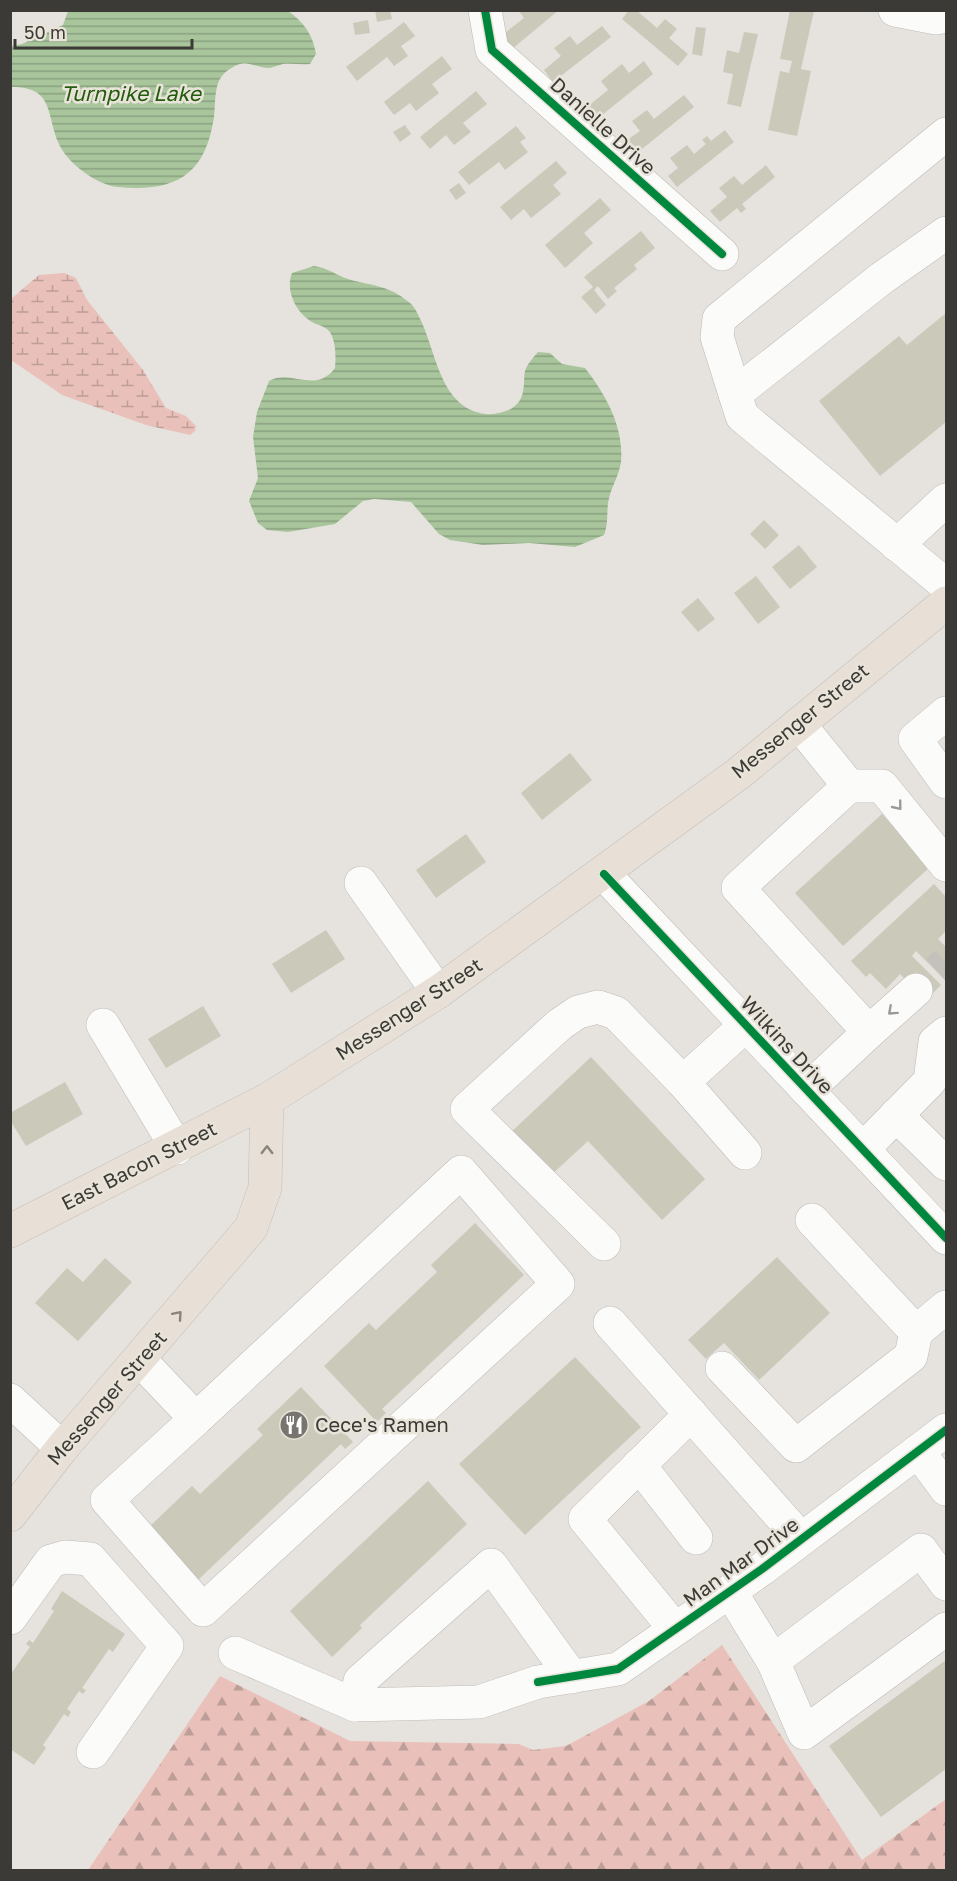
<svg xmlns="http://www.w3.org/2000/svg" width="957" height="1881" viewBox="0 0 957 1881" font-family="'Golos Text',sans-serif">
  <defs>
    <pattern id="forest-firs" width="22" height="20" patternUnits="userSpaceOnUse" patternTransform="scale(1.5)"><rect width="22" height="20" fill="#e9c1ba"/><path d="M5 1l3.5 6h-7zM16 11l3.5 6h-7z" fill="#be9e98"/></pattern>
    <pattern id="wetland-marsh" width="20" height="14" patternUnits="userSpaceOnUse" patternTransform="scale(1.5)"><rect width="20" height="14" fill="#e9c1ba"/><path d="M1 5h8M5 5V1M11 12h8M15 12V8" fill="none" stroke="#be9e98"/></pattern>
    <pattern id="water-rules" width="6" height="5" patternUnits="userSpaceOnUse" patternTransform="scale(1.5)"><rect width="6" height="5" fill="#a8c59c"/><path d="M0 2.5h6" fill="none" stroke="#8aa180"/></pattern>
  </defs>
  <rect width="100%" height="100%" fill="#e6e3de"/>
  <!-- forest -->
  <polygon fill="url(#forest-firs)" points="722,1645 862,1860 946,1799 946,1870 88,1870 220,1676 350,1741 519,1744 533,1750 566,1746 649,1701"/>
  <!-- wetland -->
  <polygon fill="url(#wetland-marsh)" points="64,273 76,278 87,300 143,370 166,408 186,416 196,426 195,431 190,435 146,425 62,395 11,360 11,299 39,275"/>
  <!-- water -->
  <g fill="url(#water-rules)">
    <path d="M 68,11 L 288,11 C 304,22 313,35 316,54 L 310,64 C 301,65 292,63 283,64 C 279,65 274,67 270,68 C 252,68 247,56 227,71 C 213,81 216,102 214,117 C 205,177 174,192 118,187 C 96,185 66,162 58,142 C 46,111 53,87 11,87 L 11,46 L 22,44 L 63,25 Z"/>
    <path d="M 314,266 C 328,268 336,275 348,279 C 375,287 387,284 410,303 C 416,308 419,317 422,323 C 437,357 442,409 486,414 C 496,415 509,412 516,405 C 526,396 523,382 525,371 C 527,364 534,357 538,352 L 550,353 L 562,364 L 585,368 C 606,395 624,427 621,462 C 619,475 612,486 609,498 C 606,511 609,522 604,535 L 575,547 L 529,543 L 483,545 L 450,540 L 439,534 L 411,502 L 374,499 L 363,501 L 335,524 L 288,532 L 267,530 L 258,523 L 249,501 L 258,478 L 253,437 L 257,412 L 269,381 C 291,368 315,395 335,368 C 336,358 336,339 329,331 C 325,326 317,325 312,322 C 296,312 285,291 292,273 Z"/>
  </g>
  <!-- building -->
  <g fill="#cac9ba">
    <polygon points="375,10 390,10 392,19 377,22"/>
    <polygon points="518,10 559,10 512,49 501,36 524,18"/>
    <polygon points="629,10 636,10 657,28 665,19 677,29 669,38 688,54 678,66 622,19"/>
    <polygon points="790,10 814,11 801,69 811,71 797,136 768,130 780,71 789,73 792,61 780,59"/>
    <polygon points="368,20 370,33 355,35 353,23"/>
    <polygon points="404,22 415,36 401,46 408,56 394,66 387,57 357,81 346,67"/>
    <polygon points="602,26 611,37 553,82 544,70 561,56 554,48 570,36 577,45"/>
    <polygon points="696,27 706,28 702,56 692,54"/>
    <polygon points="744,32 758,34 741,107 727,104 733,74 723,72 727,50 739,53"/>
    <polygon points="442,56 452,69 432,84 439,93 416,111 410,103 394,115 384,102"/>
    <polygon points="644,61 653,74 597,119 587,107 608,90 601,81 622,64 629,73"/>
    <polygon points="476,91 487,104 463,123 471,132 454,145 446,135 430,149 420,137"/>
    <polygon points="684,95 694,107 637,153 627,140 640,131 632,121 647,110 654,119"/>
    <polygon points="405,125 411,134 400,142 393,132"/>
    <polygon points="516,126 526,138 520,142 528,152 505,170 499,162 469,185 458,172"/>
    <polygon points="725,130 734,142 677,187 668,176 678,168 670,158 687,145 694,154 706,144 702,140 707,136 711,141"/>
    <polygon points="556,161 567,173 553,185 561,194 531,218 524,209 511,220 500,207"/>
    <polygon points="766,165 775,177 742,204 746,209 741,213 737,208 720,222 710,211 727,197 719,188 734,176 742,185"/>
    <polygon points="459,183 466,193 456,200 449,190"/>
    <polygon points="600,198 611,210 584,233 593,243 565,268 545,245"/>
    <polygon points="641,231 655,248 634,265 637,269 614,288 617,291 608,299 598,286 594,290 606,305 596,314 581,297 593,287 584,277"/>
    <polygon points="946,313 946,422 880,476 819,401 899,336 907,345"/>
    <polygon points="764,520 779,535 765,549 750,534"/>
    <polygon points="799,545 817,567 790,589 772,567"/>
    <polygon points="756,576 780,607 758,624 734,593"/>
    <polygon points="698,598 715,619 698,632 681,612"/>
    <polygon points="570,753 592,780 542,820 521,793"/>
    <polygon points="882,814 930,867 843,946 795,893"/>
    <polygon points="466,834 486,862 436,898 416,870"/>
    <polygon points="934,884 946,897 946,931 938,939 946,947 946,981 916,951 912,956 941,985 926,1000 900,974 886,989 870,973 866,977 851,961"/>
    <polygon points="326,930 345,959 291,993 272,964"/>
    <polygon points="203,1006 221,1036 166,1068 148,1039"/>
    <polygon points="591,1057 705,1179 662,1220 588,1141 549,1177 509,1134"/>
    <polygon points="65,1082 83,1114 26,1146 10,1120 10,1113"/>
    <polygon points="475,1223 524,1275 382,1409 386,1413 377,1422 324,1366 369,1323 376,1330 437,1272 431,1265"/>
    <polygon points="777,1257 830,1313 759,1380 724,1343 706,1359 688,1340"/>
    <polygon points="105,1258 132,1282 78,1341 35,1303 67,1268 83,1282"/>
    <polygon points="575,1357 641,1427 525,1535 459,1464"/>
    <polygon points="301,1387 353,1442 345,1449 341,1444 198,1580 148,1528 192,1486 200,1494 263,1435 257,1429"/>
    <polygon points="428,1481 467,1524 360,1625 362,1628 332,1657 290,1611"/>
    <polygon points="62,1591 125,1634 113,1652 109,1649 82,1688 86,1690 83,1694 79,1691 67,1709 71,1712 68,1717 64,1714 43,1745 46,1748 34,1765 10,1749 10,1675 30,1647 26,1644 29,1640 33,1643 54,1611 51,1609"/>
    <polygon points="946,1660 946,1769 881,1817 829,1746"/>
  </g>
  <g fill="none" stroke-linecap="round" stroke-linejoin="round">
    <!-- minor-tunnel -->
    <polyline stroke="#c4c1bc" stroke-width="33" stroke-dasharray="33 16" stroke-linecap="butt" points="937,971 946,963"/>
    <!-- minor casing -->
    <g stroke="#bebbb8" stroke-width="34">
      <g id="minor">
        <polyline points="485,10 492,50 722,254"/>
        <polyline points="895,10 936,18 946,16"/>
        <polyline points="946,134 719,319 717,337 742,416 946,585"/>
        <polyline points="735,394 882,278 946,233"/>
        <polyline points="897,545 946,500"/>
        <polyline points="946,713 915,739 946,782"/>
        <polyline points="799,724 849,786 738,888 869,1032 807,1090"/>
        <polyline points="849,786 882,786 946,865"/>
        <polyline points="604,874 946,1238"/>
        <polyline points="361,883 438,992"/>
        <polyline points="103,1025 177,1148"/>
        <polyline points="869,1032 916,990"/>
        <polyline points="683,1082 746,1025"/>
        <polyline points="896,1115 946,1164"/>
        <polyline points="863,1149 930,1081 935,1042 946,1033"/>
        <polyline points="812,1220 916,1332 946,1307"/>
        <polyline points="604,1244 467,1109 559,1025 578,1012 598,1007 616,1013 683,1082 745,1153"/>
        <polyline points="610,1323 801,1539"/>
        <polyline points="139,1359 196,1419 461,1172 558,1284 203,1610 107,1500 196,1419"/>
        <polyline points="722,1368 796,1446 911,1356 916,1332"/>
        <polyline points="10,1400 62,1448"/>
        <polyline points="918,1451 946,1489"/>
        <polyline points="639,1465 696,1538"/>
        <polyline points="730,1591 773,1661 804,1733 946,1629"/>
        <polyline points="10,1618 51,1561 65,1557 90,1559 167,1646 93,1752"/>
        <polyline points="675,1629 585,1519 691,1414"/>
        <polyline points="235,1653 355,1705"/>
        <polyline points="773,1661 921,1550 946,1584"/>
        <polyline points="572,1677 491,1565 360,1681 355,1705 479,1702 538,1682 618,1669 762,1569 946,1430"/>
      </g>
    </g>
    <!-- major casing -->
    <g stroke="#c0bebc" stroke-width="34">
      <g id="major">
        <polyline points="10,1231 267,1100 438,992 738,774 946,603"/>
        <polyline points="10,1515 62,1448 251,1228 265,1188 267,1100"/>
      </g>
    </g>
    <!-- minor -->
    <use href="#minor" stroke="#fbfbfa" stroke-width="33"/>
    <!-- major -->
    <use href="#major" stroke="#e8e0d6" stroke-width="33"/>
    <!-- cycleway casing -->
    <g stroke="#e9e4da" stroke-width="11">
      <g id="cycleway">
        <polyline points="485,10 492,50 722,254"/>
        <polyline points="604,874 946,1238"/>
        <polyline points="538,1682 618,1669 762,1569 946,1430"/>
      </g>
    </g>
    <!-- cycleway -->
    <use href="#cycleway" stroke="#00873e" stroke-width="8"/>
  </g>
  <!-- one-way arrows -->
  <defs><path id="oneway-chevron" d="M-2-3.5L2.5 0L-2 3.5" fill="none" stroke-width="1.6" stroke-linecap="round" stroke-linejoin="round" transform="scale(1.5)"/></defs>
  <g stroke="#9c9a98">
    <use href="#oneway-chevron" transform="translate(898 806) rotate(51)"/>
    <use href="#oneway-chevron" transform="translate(892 1011) rotate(138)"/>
  </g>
  <g stroke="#89857e">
    <use href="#oneway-chevron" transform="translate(267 1150) rotate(-90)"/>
    <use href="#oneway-chevron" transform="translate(178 1315) rotate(-49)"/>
  </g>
  <!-- icons -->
  <defs>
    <g id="restaurant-disc" transform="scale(1.5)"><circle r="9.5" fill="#787571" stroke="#e9e4da"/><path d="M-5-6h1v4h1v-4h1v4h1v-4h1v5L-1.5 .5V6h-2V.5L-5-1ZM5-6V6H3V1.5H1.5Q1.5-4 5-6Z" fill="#fff"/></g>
  </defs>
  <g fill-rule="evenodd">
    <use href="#restaurant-disc" x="294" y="1425"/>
  </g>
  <g text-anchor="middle" stroke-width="5" stroke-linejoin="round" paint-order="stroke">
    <!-- street labels -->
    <g font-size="20" fill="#3c3a36" stroke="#e9e4da">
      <text transform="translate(603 126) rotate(42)" y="7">Danielle Drive</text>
      <text transform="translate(800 721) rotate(-39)" y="7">Messenger Street</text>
      <text transform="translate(409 1009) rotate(-33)" y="7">Messenger Street</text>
      <text transform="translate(787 1045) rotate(47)" y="7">Wilkins Drive</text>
      <text transform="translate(139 1166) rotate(-27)" y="7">East Bacon Street</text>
      <text transform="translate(107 1398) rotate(-49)" y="7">Messenger Street</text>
      <text transform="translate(741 1562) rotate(-36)" y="7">Man Mar Drive</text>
    </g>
    <!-- poi labels -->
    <g font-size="20" fill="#3c3a36" stroke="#e9e4da" text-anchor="start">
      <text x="315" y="1432">Cece's Ramen</text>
    </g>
    <!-- water labels -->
    <g font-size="21" font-style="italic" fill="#235b0d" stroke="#e9e4da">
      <text x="131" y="101">Turnpike Lake</text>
    </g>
  </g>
  <!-- border -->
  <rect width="957" height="1881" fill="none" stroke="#3c3a36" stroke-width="24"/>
  <!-- scale -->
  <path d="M15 39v9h177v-9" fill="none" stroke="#3c3a36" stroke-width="3"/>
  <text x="24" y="39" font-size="18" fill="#3c3a36" stroke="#e9e4da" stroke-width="4.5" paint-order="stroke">50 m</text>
</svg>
